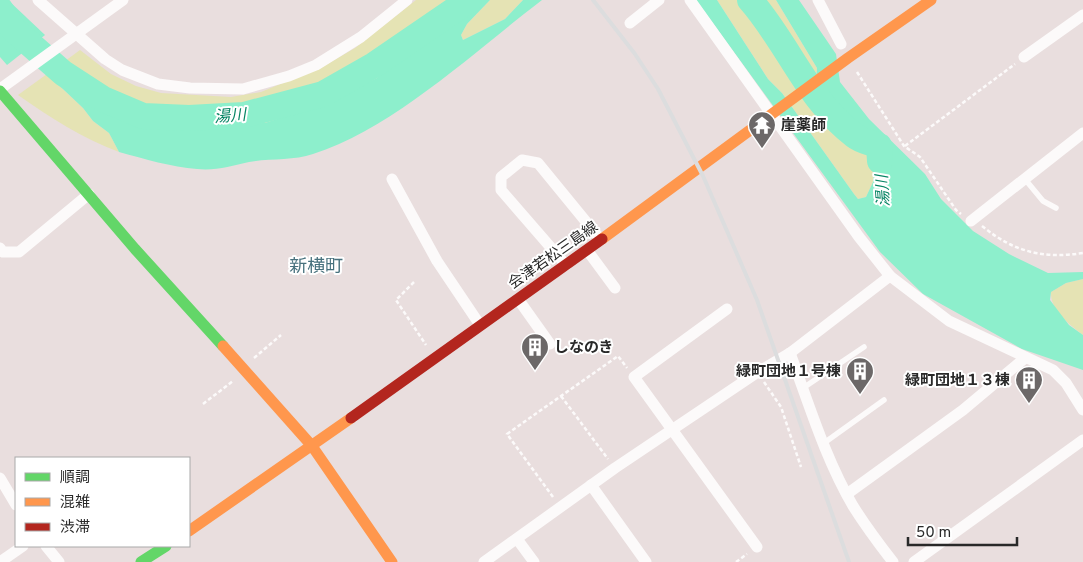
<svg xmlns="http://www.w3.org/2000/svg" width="1083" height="562" viewBox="0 0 1083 562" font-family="Overpass,'Noto Sans JP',sans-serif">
  <rect width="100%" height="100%" fill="#e9dede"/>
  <!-- green -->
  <g fill="#e5e3b4">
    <polygon points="416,0 455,0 377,78 327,102 265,123 192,124 149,122 120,112 61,64 80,50 111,74 136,86 161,93 231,97 261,92 324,66 355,48"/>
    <polygon points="490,0 523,0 505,19 463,40 461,35 467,24"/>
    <polygon points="717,0 776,0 817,68 815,99 840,108 852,119 875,165 873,182 866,197 858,199 854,194 782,93 768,79"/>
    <path d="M 47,74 L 83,108 L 93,121 L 109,133 L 119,152 C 82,138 51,118 18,95 Z"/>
    <path d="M 1083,279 L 1083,335 C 1070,325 1050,310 1051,292 L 1066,283 Z"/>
  </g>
  <!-- water -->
  <g fill="#8defcc">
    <polygon points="0,0 8,0 45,35 7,65 0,57"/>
    <path d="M 455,0 L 490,0 L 467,24 L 461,35 L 463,40 L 505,19 L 523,0 L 542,0 C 475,51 394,128 313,154 C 293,161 270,158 249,162 C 232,166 215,171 197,169 C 171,167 145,159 119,152 L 109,133 L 93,121 L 83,108 L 47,74 L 61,64 L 120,112 L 149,122 L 192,124 L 265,123 L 327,102 L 377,78 Z"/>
    <polygon points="696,0 717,0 768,79 782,93 854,194 858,199 866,197 873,182 875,165 852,119 840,108 815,99 817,68 776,0 799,0 836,54 840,82 869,119 925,174 941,199 973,231 1009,254 1048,273 1083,272 1083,279 1066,283 1051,292 1050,300 1069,325 1083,335 1083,370 1022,349 923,294 880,252"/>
  </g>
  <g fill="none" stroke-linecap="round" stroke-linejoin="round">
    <!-- river -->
    <g stroke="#8defcc" stroke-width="26">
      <path d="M 750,0 C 788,43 808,101 855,136 C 861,141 872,143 879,146 L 880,161"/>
      <polyline points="0,9 14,30 63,73 103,99 143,116 189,118 244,115 323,94 374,65 469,0"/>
    </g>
    <!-- path -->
    <g stroke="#fcfafa" stroke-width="2.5" stroke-dasharray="4 2.5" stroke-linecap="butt">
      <polyline points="857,72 904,146 920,157 956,210 961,214"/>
      <polyline points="905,146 1015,64"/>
      <path d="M 982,226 C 1014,252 1043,259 1083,253"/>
      <polyline points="414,282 396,300 426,345"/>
      <polyline points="254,358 281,335"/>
      <polyline points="764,382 781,407 801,467"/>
      <polyline points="561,396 608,459"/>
      <polyline points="203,404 233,381"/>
      <polyline points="553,497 507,434 618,356 627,368"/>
      <polyline points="736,562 747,554"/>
    </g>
    <!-- lane -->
    <g stroke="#fcfafa" stroke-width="5.5">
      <polyline points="1024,178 1043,201 1056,208"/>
      <polyline points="803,388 864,347"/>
      <polyline points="824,443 884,400"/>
    </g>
    <!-- street -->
    <g stroke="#fcfafa" stroke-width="11">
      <polyline points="38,0 105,59 122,70 158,84 190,88 243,89 289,76 316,65 361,37 407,0"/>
      <polyline points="690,0 859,237 890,276 949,321 1053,370 1066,383 1083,410"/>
      <polyline points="818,0 841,44"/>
      <polyline points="630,23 659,0"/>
      <polyline points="1024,57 1083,15"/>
      <polyline points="0,89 123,0"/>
      <polyline points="392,179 437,261 480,325"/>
      <polyline points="971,221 1083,133"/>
      <polyline points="0,248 3,252 19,252 89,194"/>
      <polyline points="587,250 615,288"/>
      <polyline points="566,265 501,190 501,177 522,160 538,163 601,240"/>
      <polyline points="518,299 550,344"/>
      <polyline points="727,309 634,377 757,547"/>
      <path d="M 790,353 C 809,404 825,458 853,506 C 865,525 879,544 893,562"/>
      <polyline points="0,478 16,505"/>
      <polyline points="591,485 646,562"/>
      <polyline points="847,494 963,410 1025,358"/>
      <polyline points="517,539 534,562"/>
      <polyline points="46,546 59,562"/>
      <polyline points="0,562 23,546"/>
      <polyline points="484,562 615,468 758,372 790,353 890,276"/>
      <polyline points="914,562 1083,440"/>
    </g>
    <!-- fast -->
    <g stroke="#63d668" stroke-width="11">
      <polyline points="0,91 135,249 223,346"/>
      <polyline points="141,562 166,546"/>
    </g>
    <!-- slow -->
    <g stroke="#ff974d" stroke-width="11">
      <polyline points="602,239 848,58 931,0"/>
      <polyline points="223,346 312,446 392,562"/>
      <polyline points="189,531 351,418"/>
    </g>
    <!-- jam -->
    <polyline stroke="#b3261e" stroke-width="11" points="351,418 602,239"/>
    <!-- rail -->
    <polyline stroke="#dcddde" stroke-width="4" points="593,0 635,54 658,89 703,176 757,300 849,562"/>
  </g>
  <!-- icons -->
  <defs>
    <g id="temple-pin" transform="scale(1.4375)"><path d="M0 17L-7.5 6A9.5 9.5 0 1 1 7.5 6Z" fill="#6c6868" stroke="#fff"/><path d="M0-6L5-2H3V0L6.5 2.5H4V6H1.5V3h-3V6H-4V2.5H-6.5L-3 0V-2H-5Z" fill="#fff"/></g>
    <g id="building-pin" transform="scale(1.4375)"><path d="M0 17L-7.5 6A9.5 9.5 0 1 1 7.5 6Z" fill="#6c6868" stroke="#fff"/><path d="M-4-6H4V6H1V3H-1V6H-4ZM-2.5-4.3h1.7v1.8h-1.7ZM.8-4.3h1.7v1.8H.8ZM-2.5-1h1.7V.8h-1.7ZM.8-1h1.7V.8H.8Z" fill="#fff"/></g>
  </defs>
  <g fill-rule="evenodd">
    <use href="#temple-pin" x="762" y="125"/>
    <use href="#building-pin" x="535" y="347"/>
    <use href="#building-pin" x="860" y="371"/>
    <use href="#building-pin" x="1029" y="380"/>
  </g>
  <g text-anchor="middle" stroke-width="4" stroke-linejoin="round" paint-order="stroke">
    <!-- poi labels -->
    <g font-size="15" font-weight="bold" fill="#292929" stroke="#fff" text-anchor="start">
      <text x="781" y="130">崖薬師</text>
      <text x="554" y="352">しなのき</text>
      <text x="841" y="376" text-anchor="end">緑町団地１号棟</text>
      <text x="1010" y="385" text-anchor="end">緑町団地１３棟</text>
    </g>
    <!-- street labels -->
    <g font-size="15" fill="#292929" stroke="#fff">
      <text transform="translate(553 255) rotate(-35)" y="5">会津若松三島線</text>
    </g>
    <!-- water labels -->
    <g font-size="16" font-style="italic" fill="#078564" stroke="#fff">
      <text transform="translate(230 115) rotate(-5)" y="6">湯川</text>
      <text transform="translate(882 191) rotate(-94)" y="6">湯川</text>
    </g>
    <!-- quarter labels -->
    <g font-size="18" fill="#47717d" stroke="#fff">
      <text x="316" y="272">新横町</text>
    </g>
  </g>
  <!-- legend -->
  <rect x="15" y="457" width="175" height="90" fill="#ffffff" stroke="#a9a9a9"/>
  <rect x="25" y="473" width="25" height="8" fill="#63d668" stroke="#a9a9a9"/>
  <text x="60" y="482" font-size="15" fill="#292929">順調</text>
  <rect x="25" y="498" width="25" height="8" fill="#ff974d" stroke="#a9a9a9"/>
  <text x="60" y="507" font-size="15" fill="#292929">混雑</text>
  <rect x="25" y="523" width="25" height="8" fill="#b3261e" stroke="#a9a9a9"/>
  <text x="60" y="532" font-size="15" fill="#292929">渋滞</text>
  <!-- scale -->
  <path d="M908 537v8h109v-8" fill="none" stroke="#292929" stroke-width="2.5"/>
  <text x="916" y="537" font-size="15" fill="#292929" stroke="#ffffff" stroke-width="4" paint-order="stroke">50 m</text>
</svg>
